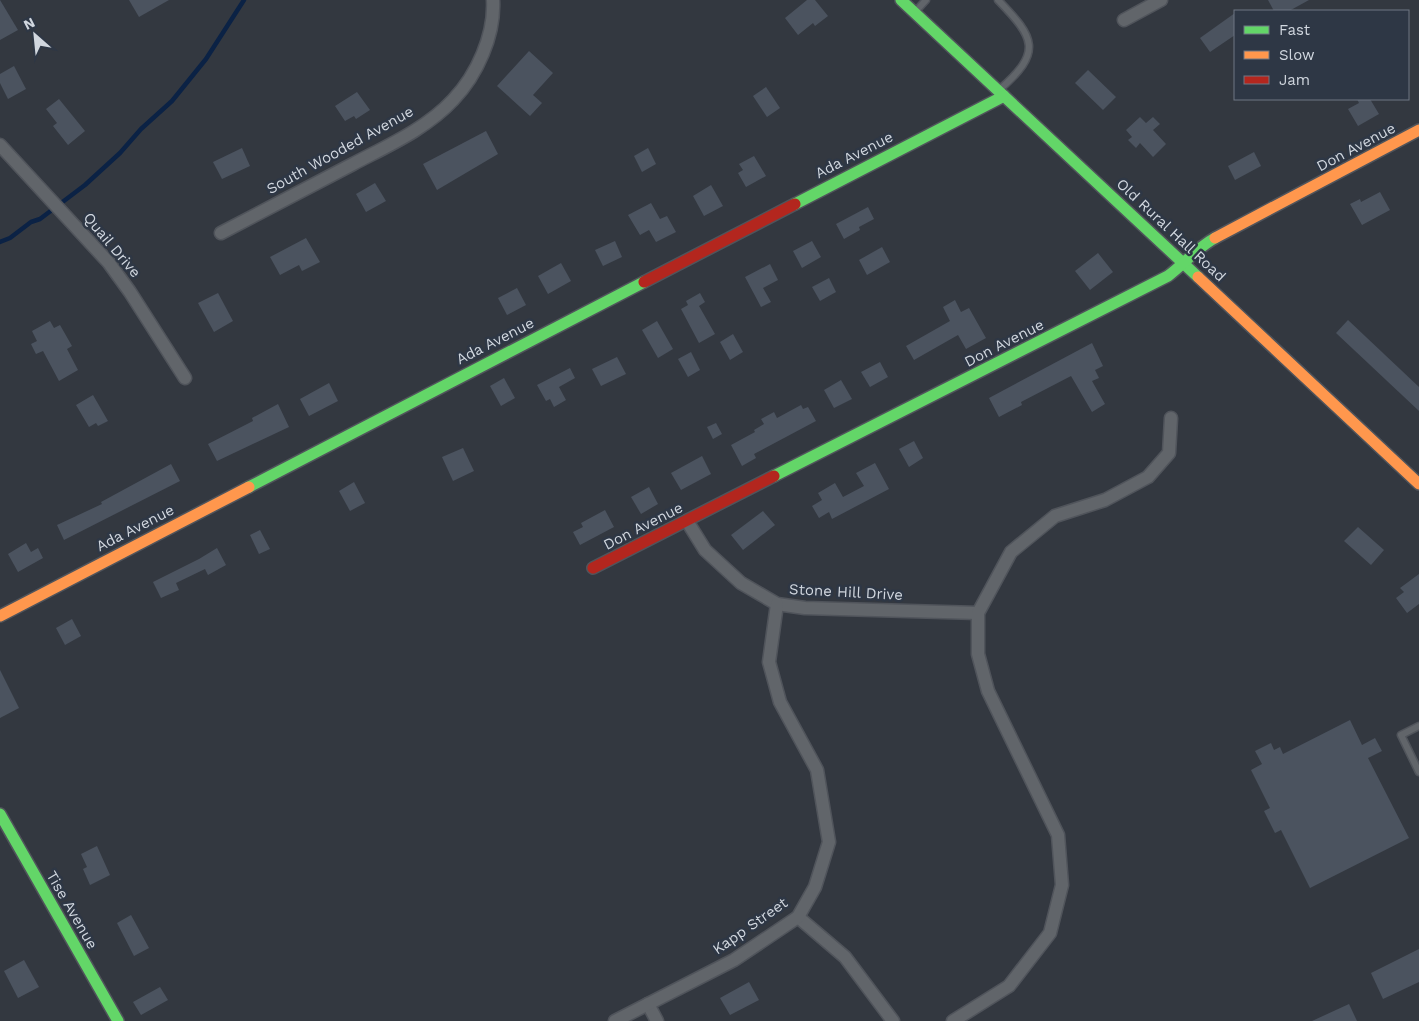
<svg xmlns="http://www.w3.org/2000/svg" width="1419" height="1021" viewBox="0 0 1419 1021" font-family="'Work Sans',sans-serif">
  <rect width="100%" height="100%" fill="#333840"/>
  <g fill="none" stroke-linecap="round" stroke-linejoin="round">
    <!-- stream -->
    <polyline stroke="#0b2245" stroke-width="4.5" points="0,242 10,238 31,222 40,219 85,185 120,153 141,129 172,101 206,59 244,0"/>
  </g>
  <!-- building -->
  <g fill="#4b535f">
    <polygon points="0,0 18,30 0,40"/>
    <polygon points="129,0 169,0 139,17"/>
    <polygon points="807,0 815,0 828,16 815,26 813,23 798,35 785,18"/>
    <polygon points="1268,0 1309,0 1289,11 1274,11"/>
    <polygon points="1235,13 1235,35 1210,52 1200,38"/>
    <polygon points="529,51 553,73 533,95 542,103 530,116 497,86"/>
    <polygon points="14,66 26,89 8,99 0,83 0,74"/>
    <polygon points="1088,70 1116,97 1103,110 1075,83"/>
    <polygon points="766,87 780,108 767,117 753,96"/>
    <polygon points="357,92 370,110 356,119 354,116 345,121 335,106"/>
    <polygon points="59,99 85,131 68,145 53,126 57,123 46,109"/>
    <polygon points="1357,99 1370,99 1379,114 1358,126 1348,109 1359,103"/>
    <polygon points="1140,117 1146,123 1153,117 1160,124 1153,130 1166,144 1153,157 1140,143 1136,148 1128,140 1132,137 1126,130"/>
    <polygon points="486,131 498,154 437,190 423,164"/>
    <polygon points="242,148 250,166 222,179 213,162"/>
    <polygon points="648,148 656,164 642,172 634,156"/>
    <polygon points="1254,152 1261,166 1235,180 1228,166"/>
    <polygon points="754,156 766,176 746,187 738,173 743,170 739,164"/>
    <polygon points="375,183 386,201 366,212 356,194"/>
    <polygon points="711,185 723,206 704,216 693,196"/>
    <polygon points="1380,192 1390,210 1362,225 1350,204 1360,199 1361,202"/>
    <polygon points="651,203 660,219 667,216 676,232 656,242 649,230 640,235 628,215"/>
    <polygon points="868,207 874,219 859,227 860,230 844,239 836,224"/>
    <polygon points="306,238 320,262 302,271 299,265 280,275 270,257"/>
    <polygon points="615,241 622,257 603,266 595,250"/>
    <polygon points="812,241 821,257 802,268 793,251"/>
    <polygon points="882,247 890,262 867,275 859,260"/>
    <polygon points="1098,253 1113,272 1090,290 1075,271"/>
    <polygon points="561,263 571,281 548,294 538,276"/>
    <polygon points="770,264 778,280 763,288 771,302 761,307 745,277"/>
    <polygon points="829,278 836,292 820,301 812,287"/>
    <polygon points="517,288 526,305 507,315 498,298"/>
    <polygon points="218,293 233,321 214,332 198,303"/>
    <polygon points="700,293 705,302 699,306 715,334 699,343 681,309 688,305 686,301"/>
    <polygon points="955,300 961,312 969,308 986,338 966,349 958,335 914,360 906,346 950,321 943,307"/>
    <polygon points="1348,320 1419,387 1419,411 1336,333"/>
    <polygon points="50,321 54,328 60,325 72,346 67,349 78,370 59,381 43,351 36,354 31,344 37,341 32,331"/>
    <polygon points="657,321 673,349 658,358 642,330"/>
    <polygon points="733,334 743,352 730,360 720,342"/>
    <polygon points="1092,343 1103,366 1095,370 1099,378 1092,381 1105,404 1092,412 1071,376 1021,402 1022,405 999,417 989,398"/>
    <polygon points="691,352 700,370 688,377 678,359"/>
    <polygon points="617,357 626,374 601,386 592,369"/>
    <polygon points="880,362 888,377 870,387 861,372"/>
    <polygon points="570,368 575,378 559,387 566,400 554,407 550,399 546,401 537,385"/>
    <polygon points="504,378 515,398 501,406 490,386"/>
    <polygon points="841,380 852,399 834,408 824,390"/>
    <polygon points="329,383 338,401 309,416 300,399"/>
    <polygon points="93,395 108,421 98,426 96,423 89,427 76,405"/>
    <polygon points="278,404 289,427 217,461 208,444 253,421 252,418"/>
    <polygon points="801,405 803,409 808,407 816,421 754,454 756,458 742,466 731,445 755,432 754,430 764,424 761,419 774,412 777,418"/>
    <polygon points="716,423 722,434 713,439 707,427"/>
    <polygon points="914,441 923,458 909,467 899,449"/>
    <polygon points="463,448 474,471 453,481 442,457"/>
    <polygon points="702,456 711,474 681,490 671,473"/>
    <polygon points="875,463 889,489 832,519 829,512 819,518 812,506 822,500 818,493 835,483 843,497 864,486 856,473"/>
    <polygon points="171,464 180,481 64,540 57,525 102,504 101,502"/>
    <polygon points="354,482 365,503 350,511 339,491"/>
    <polygon points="649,487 658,504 641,514 631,497"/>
    <polygon points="605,510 614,527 580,545 573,532 583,527 581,523"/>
    <polygon points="763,511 775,525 743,550 731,535"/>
    <polygon points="1358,527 1384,550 1371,565 1344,541"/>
    <polygon points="260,530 270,549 259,554 250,535"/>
    <polygon points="26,543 31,552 38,548 43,558 18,572 8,554"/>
    <polygon points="217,548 226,565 208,575 205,569 176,583 179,590 161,598 153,582 199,559"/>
    <polygon points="1419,574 1419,604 1407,613 1396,598 1404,592 1400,588"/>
    <polygon points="72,619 81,636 65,645 56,628"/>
    <polygon points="0,670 19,708 0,718"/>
    <polygon points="1350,720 1362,745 1375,738 1382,751 1368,758 1409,838 1310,888 1281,830 1275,833 1264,811 1270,808 1251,770 1262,764 1255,751 1271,743 1274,750 1280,747 1283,754"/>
    <polygon points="97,846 110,875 90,885 83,869 87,867 81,854"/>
    <polygon points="131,915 149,948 134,956 117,923"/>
    <polygon points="1419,949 1419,982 1383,999 1371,973"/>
    <polygon points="24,960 39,987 18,998 4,971"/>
    <polygon points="749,982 759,1000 730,1015 720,998"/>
    <polygon points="160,987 168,1000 141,1015 133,1002"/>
    <polygon points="1349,1004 1357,1021 1312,1021"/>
  </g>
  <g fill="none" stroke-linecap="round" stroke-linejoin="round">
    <!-- lane casing -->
    <g stroke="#50545b" stroke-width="9">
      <g id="lane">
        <path d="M 998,0 C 1035,38 1043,52 999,90"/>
        <polyline points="915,12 926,0"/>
        <polyline points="1419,726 1401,735 1419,772"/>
      </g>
    </g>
    <!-- street casing -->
    <g stroke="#50545b" stroke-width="15">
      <g id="street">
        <polyline points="1124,20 1161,0"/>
        <polyline points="0,145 109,263 130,292 185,378"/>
        <path d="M 221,233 C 265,210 309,187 353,164 C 387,146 426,129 453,100 C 477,75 495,35 493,0"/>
        <polyline points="687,521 705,550 741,583 777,604 805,608 978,613"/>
        <polyline points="798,917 845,957 893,1021"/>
        <polyline points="648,1004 657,1021"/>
        <polyline points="615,1021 734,960 798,917 815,887 829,842 817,770 780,702 769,662 777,604"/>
        <polyline points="953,1021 1009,986 1050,933 1062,885 1058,835 988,691 978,654 978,613 1011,552 1055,516 1105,500 1148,477 1169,453 1171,418"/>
      </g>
    </g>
    <!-- fast casing -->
    <g stroke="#50545b" stroke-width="14">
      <g id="fast">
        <polyline points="901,0 1198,277"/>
        <polyline points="795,204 1004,96"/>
        <path d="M 774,476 L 1168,276 C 1184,264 1198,247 1215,238"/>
        <polyline points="249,487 644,282"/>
        <polyline points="0,814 118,1021"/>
      </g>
    </g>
    <!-- slow casing -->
    <g stroke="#50545b" stroke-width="14">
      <g id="slow">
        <polyline points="1215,238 1419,130"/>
        <polyline points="1198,277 1419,484"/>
        <polyline points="0,616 249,487"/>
      </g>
    </g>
    <!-- jam casing -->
    <g stroke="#50545b" stroke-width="14">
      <g id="jam">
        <polyline points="644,282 795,204"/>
        <polyline points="593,568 774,476"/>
      </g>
    </g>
    <!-- lane -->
    <use href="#lane" stroke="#61656a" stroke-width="6"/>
    <!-- street -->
    <use href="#street" stroke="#61656a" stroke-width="12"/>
    <!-- fast -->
    <use href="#fast" stroke="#63d668" stroke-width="11"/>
    <!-- slow -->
    <use href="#slow" stroke="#ff974d" stroke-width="11"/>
    <!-- jam -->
    <use href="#jam" stroke="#b3261e" stroke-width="11"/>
  </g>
  <g text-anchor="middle" stroke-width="5" stroke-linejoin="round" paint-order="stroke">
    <!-- street labels -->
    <g font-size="15" fill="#d1d7df" stroke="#2e3745">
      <text transform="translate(1356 147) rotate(-28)" y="5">Don Avenue</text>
      <text transform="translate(340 150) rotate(-29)" y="5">South Wooded Avenue</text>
      <text transform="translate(854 155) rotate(-27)" y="5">Ada Avenue</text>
      <text transform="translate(1171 230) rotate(43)" y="5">Old Rural Hall Road</text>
      <text transform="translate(112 245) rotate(50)" y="5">Quail Drive</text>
      <text transform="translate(495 341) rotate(-27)" y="5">Ada Avenue</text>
      <text transform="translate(1004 343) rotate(-27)" y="5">Don Avenue</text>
      <text transform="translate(643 526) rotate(-27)" y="5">Don Avenue</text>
      <text transform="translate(135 528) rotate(-27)" y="5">Ada Avenue</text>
      <text transform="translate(846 592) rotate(3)" y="5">Stone Hill Drive</text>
      <text transform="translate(72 910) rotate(60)" y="5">Tise Avenue</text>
      <text transform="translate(750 926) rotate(-35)" y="5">Kapp Street</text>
    </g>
  </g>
  <!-- legend -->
  <rect x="1234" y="10" width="175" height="90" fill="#2e3745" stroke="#6f7783"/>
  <rect x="1244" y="26" width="25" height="8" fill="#63d668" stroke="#6f7783"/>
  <text x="1279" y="35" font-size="15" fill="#d1d7df">Fast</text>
  <rect x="1244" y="51" width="25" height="8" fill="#ff974d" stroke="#6f7783"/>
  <text x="1279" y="60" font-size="15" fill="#d1d7df">Slow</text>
  <rect x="1244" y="76" width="25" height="8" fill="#b3261e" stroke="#6f7783"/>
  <text x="1279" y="85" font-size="15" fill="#d1d7df">Jam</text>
  <!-- north arrow -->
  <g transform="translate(35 35) rotate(333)" stroke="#2e3745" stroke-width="4" paint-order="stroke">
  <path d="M0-4L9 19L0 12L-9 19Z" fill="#d1d7df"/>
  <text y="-8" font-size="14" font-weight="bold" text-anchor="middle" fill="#d1d7df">N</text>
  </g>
</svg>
